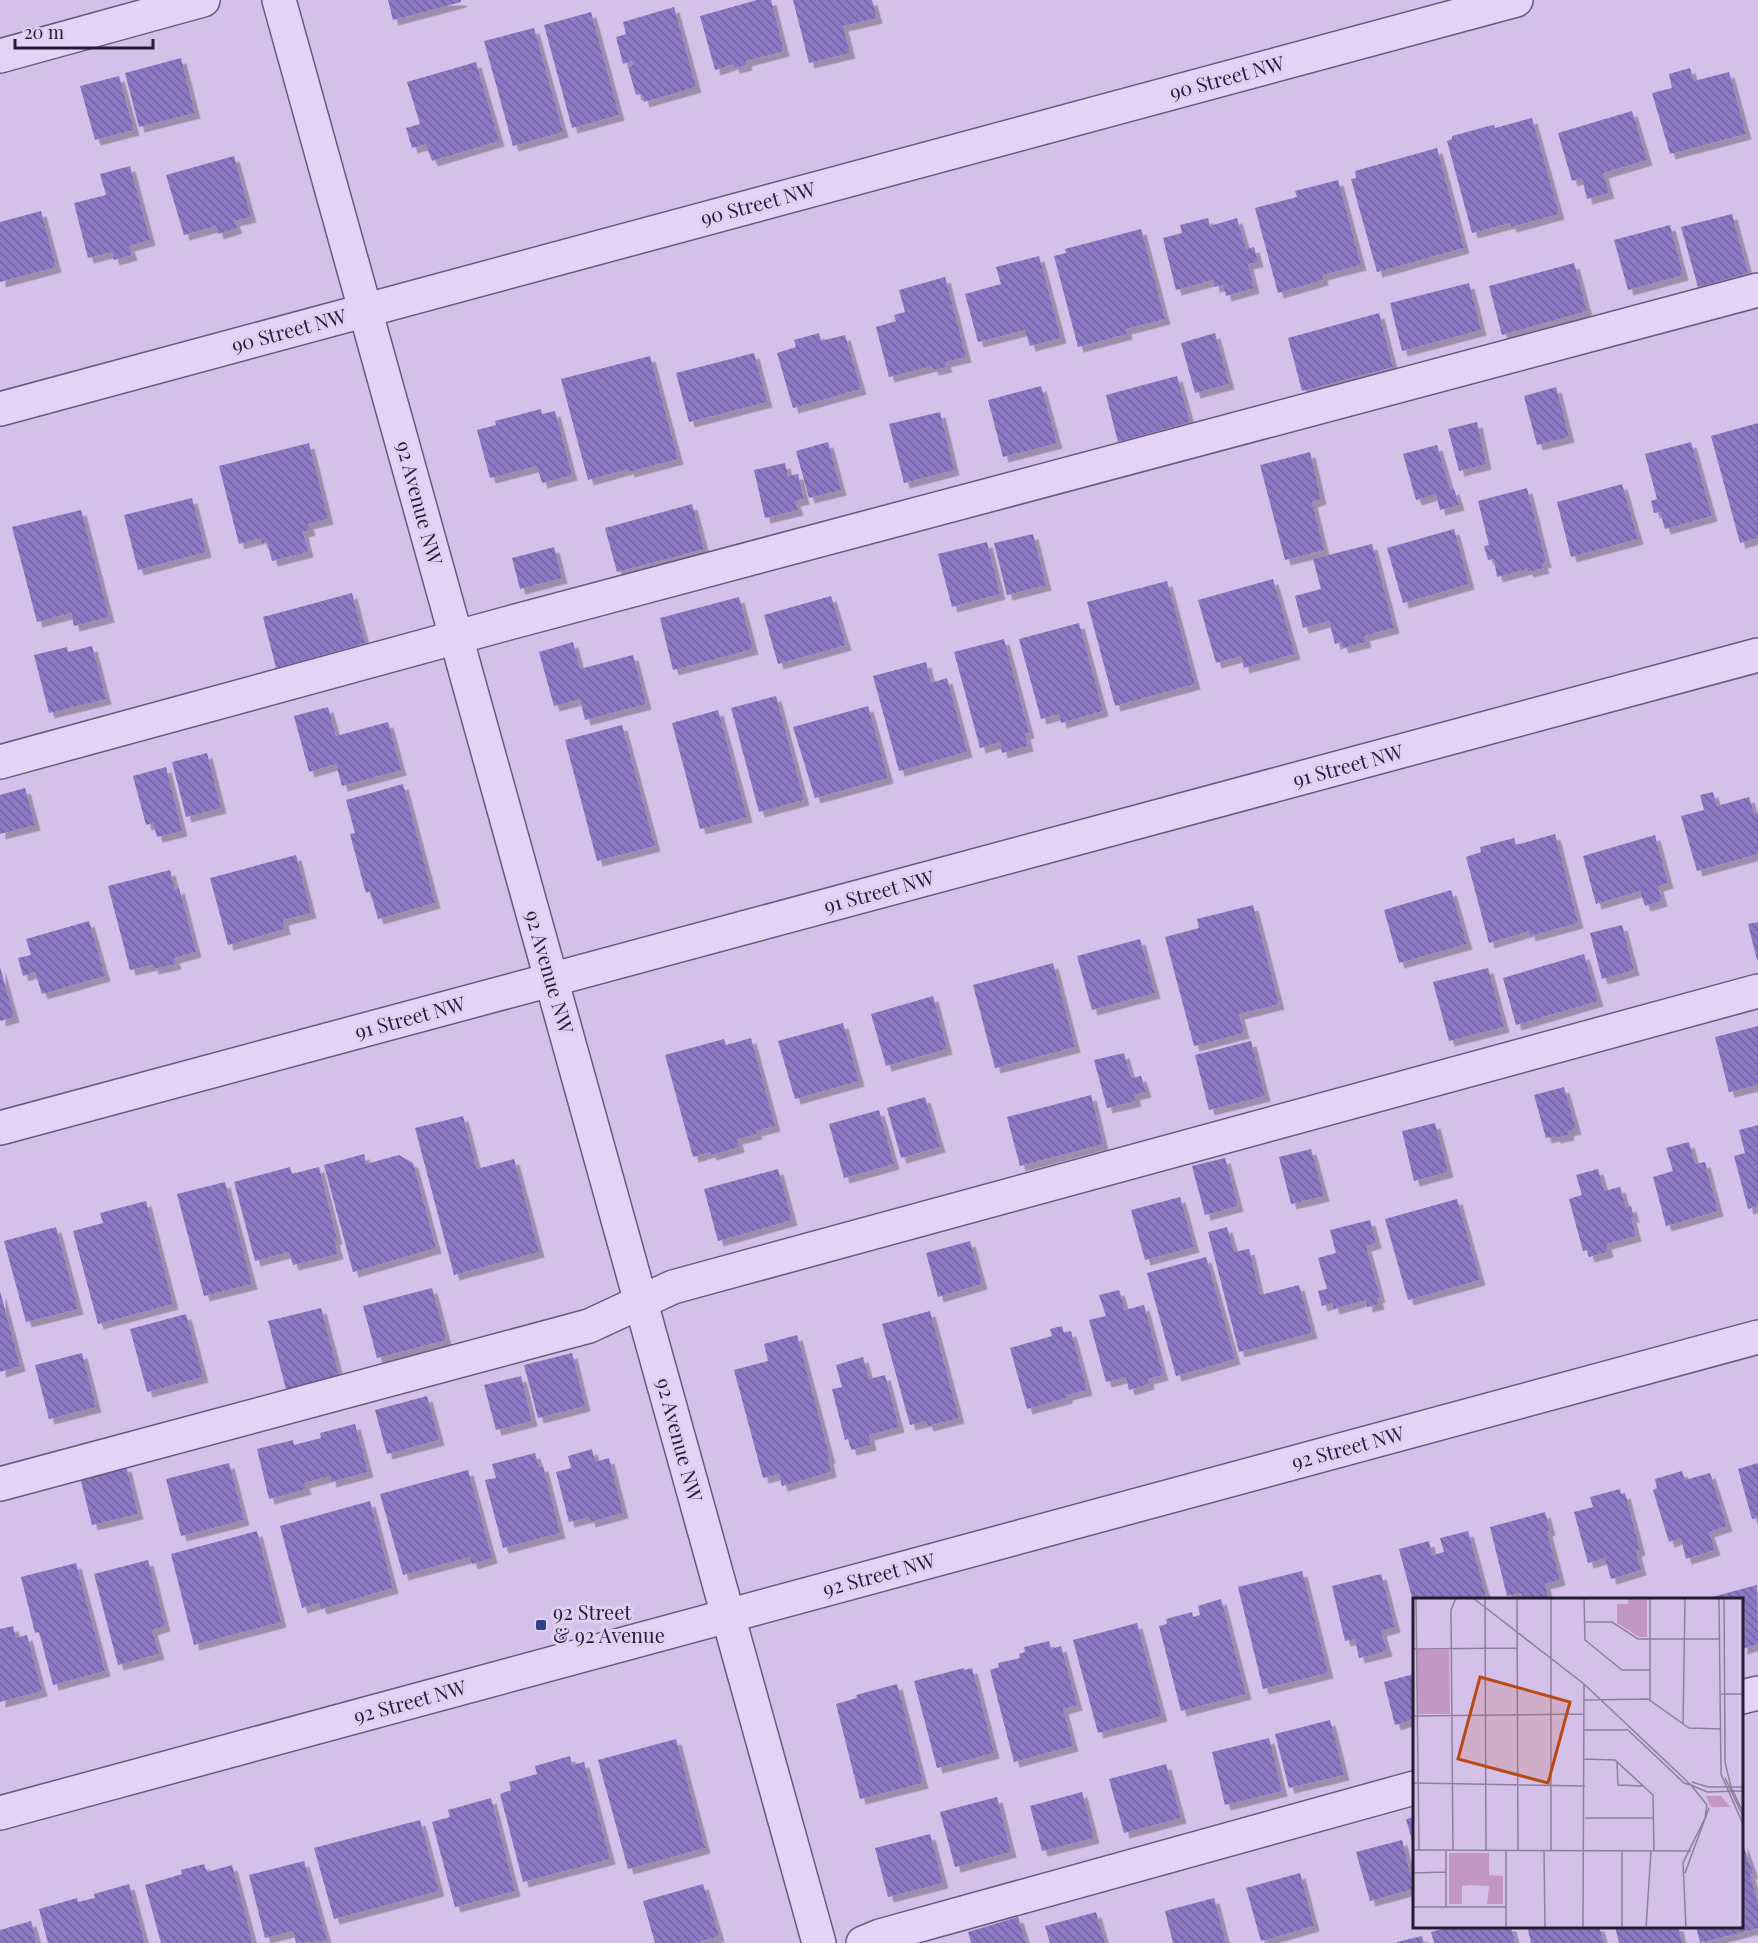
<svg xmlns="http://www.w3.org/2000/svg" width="1758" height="1943" viewBox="0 0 1758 1943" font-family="'Playfair Display',serif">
  <defs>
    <pattern id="building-back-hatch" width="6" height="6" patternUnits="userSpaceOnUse" patternTransform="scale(1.5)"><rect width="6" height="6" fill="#8b7ac3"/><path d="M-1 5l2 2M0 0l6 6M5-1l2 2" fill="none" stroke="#71639f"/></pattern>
    <filter id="shadow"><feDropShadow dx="5.5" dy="5.5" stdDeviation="0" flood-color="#0004"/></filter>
  </defs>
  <rect width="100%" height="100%" fill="#d5c0e9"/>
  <!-- building -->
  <g fill="url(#building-back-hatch)" filter="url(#shadow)">
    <polygon points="388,0 461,0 461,2 393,20"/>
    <polygon points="757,0 771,0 784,51 746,61 747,65 734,68 733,64 715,70 700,16"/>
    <polygon points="793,0 872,0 877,18 843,26 850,53 809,63"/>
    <polygon points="674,7 696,87 644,102 642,94 636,95 628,67 633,65 632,61 623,64 616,37 626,34 623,22"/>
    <polygon points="591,12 619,115 572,128 544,25"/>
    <polygon points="534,28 563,132 513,146 484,41"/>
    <polygon points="181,58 195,113 139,127 125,73"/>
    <polygon points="476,62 499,141 432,161 426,144 412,148 406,128 420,124 407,82"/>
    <polygon points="1690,68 1694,81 1729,72 1746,134 1670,154 1652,93 1672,88 1669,74"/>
    <polygon points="119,76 134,130 95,140 80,86"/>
    <polygon points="1632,111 1647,160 1603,173 1609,193 1587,199 1582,178 1572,181 1558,133"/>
    <polygon points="1532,118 1559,214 1511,227 1510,223 1472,233 1447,141 1452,139 1452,136 1489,126 1494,125 1495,128"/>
    <polygon points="1437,148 1464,248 1377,272 1351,179 1356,178 1355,171"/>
    <polygon points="234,156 251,217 234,221 237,228 218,234 216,226 184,235 166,175"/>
    <polygon points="130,166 150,240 129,246 132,255 114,260 112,252 88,258 74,203 106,195 100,174"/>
    <polygon points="1338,180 1361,265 1322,275 1323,280 1278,293 1255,208 1297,197 1295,191"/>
    <polygon points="41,211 56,267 0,282 0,222"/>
    <polygon points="1732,214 1748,273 1698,287 1681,227"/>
    <polygon points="1208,218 1210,226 1237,218 1246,249 1254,247 1258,262 1248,264 1254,288 1226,296 1223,285 1214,287 1213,280 1176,290 1163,238 1182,233 1180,225"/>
    <polygon points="1670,225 1683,275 1628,290 1614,240"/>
    <polygon points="1141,229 1165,319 1126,329 1127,334 1078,347 1054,256 1066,253 1065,249"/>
    <polygon points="1039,256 1061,338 1030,346 1025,330 978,342 965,294 1001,284 996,267"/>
    <polygon points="1574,263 1587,311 1502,335 1489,286"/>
    <polygon points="945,277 966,357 945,362 947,367 933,370 932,366 889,377 876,327 896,321 894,315 905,312 899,290"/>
    <polygon points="1469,283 1481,330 1402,351 1390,303"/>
    <polygon points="1379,313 1393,367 1302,391 1288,338"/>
    <polygon points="819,333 821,341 845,335 861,389 793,408 777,353 796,347 794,340"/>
    <polygon points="1215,333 1229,384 1195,393 1181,343"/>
    <polygon points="754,353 767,402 689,422 676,373"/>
    <polygon points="650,356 678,459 629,472 628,469 588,480 561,379"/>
    <polygon points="1177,376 1190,422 1118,442 1106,395"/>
    <polygon points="1041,386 1057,443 1003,457 988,400"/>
    <polygon points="1556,387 1569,437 1537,445 1524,396"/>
    <polygon points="541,409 542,414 555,411 572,475 542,483 537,466 490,478 477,430 496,425 495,421"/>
    <polygon points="940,412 954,470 904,483 889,424"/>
    <polygon points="1477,422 1486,464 1459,471 1448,429"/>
    <polygon points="1758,423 1758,538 1740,543 1711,436"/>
    <polygon points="828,442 841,490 809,498 796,451"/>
    <polygon points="1691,442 1712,516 1665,529 1660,512 1654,513 1651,501 1657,499 1645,454"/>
    <polygon points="309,443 328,519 308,524 310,530 303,532 308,552 272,561 267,542 262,543 261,538 239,544 219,466"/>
    <polygon points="1437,445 1450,490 1454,489 1459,505 1440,510 1436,494 1416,500 1403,454"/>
    <polygon points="1310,452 1321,499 1312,502 1324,550 1285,560 1260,465"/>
    <polygon points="785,463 788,476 798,474 804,499 795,501 798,510 765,518 754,470"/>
    <polygon points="1622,484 1638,539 1571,557 1557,502"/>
    <polygon points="1527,488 1546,562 1542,563 1544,568 1528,572 1527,569 1497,577 1494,559 1488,560 1484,546 1489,545 1478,501"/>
    <polygon points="192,498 206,552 138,570 124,515"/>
    <polygon points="692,504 704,549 617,572 605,528"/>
    <polygon points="81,510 109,617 74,626 71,613 37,622 12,527"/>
    <polygon points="1454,529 1469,584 1403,603 1387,548"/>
    <polygon points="1033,534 1046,585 1007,595 994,543"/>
    <polygon points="987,542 1000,594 952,607 938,554"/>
    <polygon points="1372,544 1394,628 1364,636 1366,642 1343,648 1341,642 1335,644 1329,621 1303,628 1295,596 1321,589 1313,559"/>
    <polygon points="554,547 562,578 520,589 512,558"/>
    <polygon points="1273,579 1295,654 1244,668 1241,656 1216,663 1198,600"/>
    <polygon points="1167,581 1195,684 1115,706 1087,602"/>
    <polygon points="352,593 365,643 276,668 263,617"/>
    <polygon points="831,596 846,645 778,664 764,615"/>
    <polygon points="739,597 753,649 673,670 660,618"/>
    <polygon points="1079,623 1103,711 1061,723 1059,714 1041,719 1019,639"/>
    <polygon points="1004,639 1029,733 1025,734 1028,746 1002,753 1000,742 980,748 954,652"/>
    <polygon points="573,642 580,669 633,655 646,704 585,720 580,699 554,706 539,652"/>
    <polygon points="92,646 106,699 49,713 34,655 67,647 68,652"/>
    <polygon points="926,662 931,683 947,678 967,752 899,771 873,676"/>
    <polygon points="776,696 804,800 759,812 731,708"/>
    <polygon points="868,706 888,778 815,798 793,727"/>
    <polygon points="328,707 336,736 388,722 401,770 342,786 336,764 309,772 294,716"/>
    <polygon points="718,710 747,817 700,829 672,723"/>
    <polygon points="622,725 655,846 597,861 565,740"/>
    <polygon points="207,753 221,808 186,817 172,762"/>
    <polygon points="166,767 182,831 157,837 153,823 146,825 133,776"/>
    <polygon points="403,784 435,903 378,919 370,891 366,893 362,879 350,834 355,833 346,800"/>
    <polygon points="25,788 35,825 0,834 0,795"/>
    <polygon points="1713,792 1717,806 1749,797 1754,814 1758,813 1758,854 1697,871 1681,816 1704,810 1700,795"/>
    <polygon points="1555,834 1578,923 1530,936 1529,931 1489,943 1466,857 1481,852 1480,847 1514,838 1516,845"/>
    <polygon points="1655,835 1668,883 1658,886 1662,901 1645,906 1640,891 1596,904 1583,856"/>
    <polygon points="296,855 311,913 283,920 285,929 228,945 210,878"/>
    <polygon points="170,870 175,890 179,888 196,952 174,958 176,964 153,969 152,965 130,970 108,886"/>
    <polygon points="1451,890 1467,944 1399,963 1384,910"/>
    <polygon points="1253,905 1279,1004 1239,1014 1244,1033 1194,1046 1165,937 1199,928 1197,919"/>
    <polygon points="89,921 105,976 42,994 35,972 23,976 18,958 31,955 26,939"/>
    <polygon points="1758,922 1758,960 1757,960 1748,924"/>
    <polygon points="1622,925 1634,970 1602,979 1590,933"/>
    <polygon points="1140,939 1155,993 1092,1010 1077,956"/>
    <polygon points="1584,954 1598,1001 1516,1025 1503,978"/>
    <polygon points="1053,963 1075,1047 995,1068 973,985"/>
    <polygon points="0,967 14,1017 0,1021"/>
    <polygon points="1488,968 1504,1027 1449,1041 1433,982"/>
    <polygon points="933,996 947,1049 886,1066 871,1014"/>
    <polygon points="843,1023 859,1081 795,1099 778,1041"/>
    <polygon points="1758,1026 1758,1085 1729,1092 1715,1037"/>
    <polygon points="751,1038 775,1126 756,1131 757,1134 737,1139 739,1147 711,1155 710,1152 693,1157 665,1055 724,1039 726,1045"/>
    <polygon points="1251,1041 1265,1096 1209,1110 1195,1055"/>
    <polygon points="1124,1053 1131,1078 1141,1076 1146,1092 1134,1095 1136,1101 1107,1108 1094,1060"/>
    <polygon points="1564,1087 1576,1129 1568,1131 1569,1135 1555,1138 1555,1136 1546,1138 1534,1095"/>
    <polygon points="1091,1095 1103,1144 1020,1166 1007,1117"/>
    <polygon points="925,1097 940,1147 901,1158 887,1108"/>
    <polygon points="879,1110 894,1164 844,1178 829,1124"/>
    <polygon points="463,1116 477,1169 514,1159 539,1252 454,1275 415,1128"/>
    <polygon points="1435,1123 1448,1172 1414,1181 1402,1131"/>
    <polygon points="1758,1125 1758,1206 1748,1209 1734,1156 1745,1153 1739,1130"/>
    <polygon points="1689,1142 1695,1164 1705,1162 1718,1211 1666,1226 1653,1177 1673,1171 1666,1148"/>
    <polygon points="1311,1149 1324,1196 1291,1204 1279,1157"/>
    <polygon points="364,1154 366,1164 399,1155 413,1163 436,1248 353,1272 324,1165"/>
    <polygon points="1225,1158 1238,1206 1205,1215 1192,1166"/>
    <polygon points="290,1167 292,1174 319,1167 337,1239 334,1239 338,1254 293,1265 289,1252 255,1261 234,1182"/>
    <polygon points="778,1169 792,1220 718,1241 704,1189"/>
    <polygon points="1598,1169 1604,1191 1620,1187 1626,1208 1631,1206 1634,1217 1631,1217 1636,1236 1606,1244 1608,1252 1589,1257 1587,1250 1583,1251 1569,1199 1582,1195 1576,1175"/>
    <polygon points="225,1182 252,1284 204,1296 177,1194"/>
    <polygon points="1180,1197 1194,1247 1145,1260 1131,1210"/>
    <polygon points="1457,1199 1480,1280 1408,1300 1385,1219"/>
    <polygon points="146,1201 173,1304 98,1324 73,1231 103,1223 100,1213"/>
    <polygon points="1370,1220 1376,1243 1366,1246 1380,1297 1377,1298 1379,1304 1367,1307 1366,1300 1334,1309 1332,1303 1322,1306 1318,1291 1327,1289 1318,1258 1336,1253 1330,1230"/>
    <polygon points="56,1227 78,1309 26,1322 4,1241"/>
    <polygon points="1227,1227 1234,1252 1249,1249 1260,1295 1299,1285 1312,1333 1239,1352 1208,1232"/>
    <polygon points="970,1241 982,1284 938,1297 926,1253"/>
    <polygon points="1206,1257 1235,1359 1176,1376 1147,1273"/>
    <polygon points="432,1288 446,1340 377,1358 363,1306"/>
    <polygon points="1119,1290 1125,1310 1144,1305 1163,1375 1148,1379 1149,1384 1129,1390 1126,1377 1106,1382 1089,1320 1106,1316 1099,1295"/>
    <polygon points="0,1291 20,1366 0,1372"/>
    <polygon points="321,1308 339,1375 286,1389 268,1321"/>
    <polygon points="930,1311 959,1418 928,1426 926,1421 910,1425 882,1324"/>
    <polygon points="186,1314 203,1377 147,1392 130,1329"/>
    <polygon points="1062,1326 1064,1333 1071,1331 1087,1390 1067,1395 1067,1398 1027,1409 1010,1348 1052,1336 1050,1329"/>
    <polygon points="797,1335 830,1458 828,1458 831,1472 782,1486 779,1474 763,1478 734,1370 768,1361 764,1344"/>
    <polygon points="82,1353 96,1407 49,1419 35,1365"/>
    <polygon points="572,1353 585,1406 538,1418 524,1365"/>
    <polygon points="863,1357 869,1379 885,1375 899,1427 869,1435 871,1445 851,1450 848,1439 845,1440 832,1389 842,1387 836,1365"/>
    <polygon points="521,1376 532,1421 496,1430 484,1385"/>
    <polygon points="427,1396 439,1440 387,1454 375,1410"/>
    <polygon points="355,1424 368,1472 331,1482 330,1476 304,1483 306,1489 269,1499 257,1449 293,1440 294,1445 321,1438 320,1433"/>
    <polygon points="592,1449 595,1462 609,1458 623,1513 590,1522 589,1517 569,1522 556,1472 571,1468 568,1456"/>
    <polygon points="535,1453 539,1467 543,1466 560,1533 503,1548 485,1480 496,1478 492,1464"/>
    <polygon points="229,1463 244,1520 181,1536 166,1479"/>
    <polygon points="1758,1463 1758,1518 1752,1519 1738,1469"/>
    <polygon points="126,1466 138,1514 92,1525 80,1477"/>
    <polygon points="468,1470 492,1558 472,1564 470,1557 403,1575 380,1494"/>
    <polygon points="1682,1471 1685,1480 1710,1473 1727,1526 1709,1532 1715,1550 1686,1559 1681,1538 1669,1542 1653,1490 1657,1488 1655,1479"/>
    <polygon points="1620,1489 1621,1494 1625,1493 1640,1550 1636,1551 1641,1570 1611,1579 1605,1558 1588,1563 1574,1512 1593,1507 1590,1497"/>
    <polygon points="370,1501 393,1588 321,1609 319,1603 302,1608 280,1526"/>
    <polygon points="1545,1512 1550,1530 1547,1531 1560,1580 1545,1584 1549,1600 1523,1600 1521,1593 1507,1596 1490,1527"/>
    <polygon points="257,1531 281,1622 194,1645 171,1554"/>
    <polygon points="1468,1531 1487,1600 1414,1600 1414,1605 1399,1549 1429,1541 1432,1555 1444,1552 1440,1538"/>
    <polygon points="148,1560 165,1626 152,1630 159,1654 118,1665 94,1574"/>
    <polygon points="76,1563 105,1671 53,1685 39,1632 35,1633 21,1577"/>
    <polygon points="1302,1571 1328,1673 1263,1689 1238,1587"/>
    <polygon points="1381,1574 1395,1627 1381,1631 1387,1651 1359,1658 1355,1639 1345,1641 1332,1586"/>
    <polygon points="1757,1585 1758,1644 1742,1649 1742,1600 1713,1600 1712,1597"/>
    <polygon points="1221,1599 1246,1694 1181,1711 1159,1626 1167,1624 1166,1619 1192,1612 1193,1617 1200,1615 1198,1606"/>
    <polygon points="1137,1623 1162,1716 1098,1733 1073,1640"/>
    <polygon points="13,1626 16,1638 27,1635 42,1691 0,1702 0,1629"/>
    <polygon points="1049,1641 1051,1649 1061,1646 1077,1705 1063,1709 1073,1746 1014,1762 990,1670 999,1667 998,1663 1020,1658 1019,1654 1025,1652 1024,1647"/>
    <polygon points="964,1668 964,1670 972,1668 994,1753 937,1768 914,1681"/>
    <polygon points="1414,1674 1414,1719 1395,1725 1384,1682"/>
    <polygon points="897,1684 923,1783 860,1799 836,1704 857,1698 856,1695"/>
    <polygon points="1330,1720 1344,1775 1289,1788 1275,1734"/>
    <polygon points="1269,1738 1282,1791 1225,1805 1212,1752"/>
    <polygon points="676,1739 705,1848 628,1869 598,1760"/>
    <polygon points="570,1756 572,1765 584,1762 610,1859 523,1882 500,1794 511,1790 509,1782 537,1774 535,1766"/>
    <polygon points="1166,1764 1181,1818 1124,1833 1109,1779"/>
    <polygon points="1082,1792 1094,1838 1042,1851 1030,1806"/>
    <polygon points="997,1797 1011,1852 955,1867 940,1812"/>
    <polygon points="491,1798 515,1891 455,1907 432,1822 450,1817 448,1810"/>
    <polygon points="1414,1817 1414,1847 1406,1819"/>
    <polygon points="420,1820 439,1891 334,1919 314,1848"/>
    <polygon points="930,1834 943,1883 888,1897 875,1848"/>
    <polygon points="1402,1840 1414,1889 1370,1901 1356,1852"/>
    <polygon points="1742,1842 1753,1873 1750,1874 1758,1904 1758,1928 1700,1943 1696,1926 1742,1926"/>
    <polygon points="304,1861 327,1941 296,1943 293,1931 265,1938 249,1875"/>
    <polygon points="204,1864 207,1872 232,1865 253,1943 161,1943 145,1885 182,1874 181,1870"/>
    <polygon points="1300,1873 1314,1926 1261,1941 1246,1888"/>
    <polygon points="129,1884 145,1943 48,1943 39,1909 77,1898 78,1902 95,1898 94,1894"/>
    <polygon points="703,1884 719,1936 695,1943 655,1943 643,1901"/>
    <polygon points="1214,1898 1226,1943 1173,1943 1165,1911"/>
    <polygon points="1096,1912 1105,1943 1050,1943 1045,1926"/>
    <polygon points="1018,1917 1026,1943 971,1943 968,1932"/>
    <polygon points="31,1921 37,1943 0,1943 0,1930"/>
    <polygon points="1453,1926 1511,1926 1515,1943 1434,1943 1431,1932"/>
    <polygon points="1527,1926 1599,1926 1604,1943 1531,1943"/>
    <polygon points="1615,1926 1678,1926 1682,1943 1619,1943"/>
    <polygon points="1422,1936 1424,1943 1397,1943 1397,1942"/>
  </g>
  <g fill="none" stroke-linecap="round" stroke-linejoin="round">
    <!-- minor casing -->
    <g stroke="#675a80" stroke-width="36">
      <g id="minor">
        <polyline points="279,0 819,1943"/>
        <polyline points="0,56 203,0"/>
        <polyline points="0,409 1516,0"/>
        <polyline points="0,762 505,624 1758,290"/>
        <polyline points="0,1128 1758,655"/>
        <polyline points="0,1484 589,1326 673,1287 1758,991"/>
        <polyline points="1742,1697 1758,1693"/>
        <polyline points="0,1813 1758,1337"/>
        <polyline points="863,1943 880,1936 1414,1788"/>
      </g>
    </g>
    <!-- minor -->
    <use href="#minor" stroke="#e4d3f5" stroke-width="33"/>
  </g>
  <!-- markers -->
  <rect fill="#304189" stroke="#e1cff1" stroke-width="2" x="535" y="1619" width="12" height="12" rx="3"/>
  <g text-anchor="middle" stroke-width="6" stroke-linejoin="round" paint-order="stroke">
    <!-- street labels -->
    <g font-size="20" fill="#231d31" stroke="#e1cff1">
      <text transform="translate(1227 78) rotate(-15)" y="7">90 Street NW</text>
      <text transform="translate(758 204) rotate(-15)" y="7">90 Street NW</text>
      <text transform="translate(289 331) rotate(-15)" y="7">90 Street NW</text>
      <text transform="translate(419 503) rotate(75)" y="7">92 Avenue NW</text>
      <text transform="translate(1348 766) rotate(-15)" y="7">91 Street NW</text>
      <text transform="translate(879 892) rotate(-15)" y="7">91 Street NW</text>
      <text transform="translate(549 972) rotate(74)" y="7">92 Avenue NW</text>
      <text transform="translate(410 1018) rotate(-15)" y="7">91 Street NW</text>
      <text transform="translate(679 1440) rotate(75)" y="7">92 Avenue NW</text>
      <text transform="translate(1348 1448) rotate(-15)" y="7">92 Street NW</text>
      <text transform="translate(879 1575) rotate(-15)" y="7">92 Street NW</text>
      <text transform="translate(410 1702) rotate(-15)" y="7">92 Street NW</text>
    </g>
    <!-- poi labels -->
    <g font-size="20" fill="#231d31" stroke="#e1cff1" text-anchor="start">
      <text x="553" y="1620">92 Street<tspan x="553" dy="23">&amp; 92 Avenue</tspan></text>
    </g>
  </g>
  <!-- overview -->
  <g transform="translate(1413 1598)">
    <rect width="330" height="330" fill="#d5c0e9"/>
    <path d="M 215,0 L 234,0 L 234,39 L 226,39 L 204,25 L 204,6 L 215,6 ZM 4,52 L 36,52 L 37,116 L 5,116 ZM 293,198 L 308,198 L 317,209 L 298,209 ZM 36,255 L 76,255 L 76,277 L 90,278 L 90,306 L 74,306 L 76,288 L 56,287 L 49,288 L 49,306 L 36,306 Z" fill="#c296c5"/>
    <path d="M 219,0 L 231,0 L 231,21 L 219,21 ZM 53,256 L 68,256 L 69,270 L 60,269 L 53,261 L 53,278 L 41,278 L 41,258 ZM 36,280 L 48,280 L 48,304 L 36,304 Z" fill="#c296c5"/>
    <path fill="none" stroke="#8e7f9f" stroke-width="1.5" d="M 3,0 L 6,252M 60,0 L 171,86 L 278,187 L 294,194 L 330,193M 104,0 L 105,252M 138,0 L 138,252M 171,0 L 172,42 L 209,72 L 237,72M 237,0 L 237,102M 306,0 L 308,176 L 330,226M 311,0 L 312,164 L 318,189 L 330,214M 72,1 L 73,252M 171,24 L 199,24 L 225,41 L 306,41M 0,51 L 104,50M 308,96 L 330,96M 171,102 L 235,101 L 276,130 L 308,131M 0,118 L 171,116M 270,126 L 272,0M 171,132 L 215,132M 215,132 L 271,185 L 278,187 L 294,207 L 292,220 L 270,265 L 273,330M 171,161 L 202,162 L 240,197 L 241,253M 204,163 L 205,187 L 230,188M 312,180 L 330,218M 279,184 L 295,189 L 330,189M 0,185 L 172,188M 172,220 L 241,220M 0,252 L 278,253M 33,252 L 33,309M 40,252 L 38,12 L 43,0M 93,252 L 93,330M 131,253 L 132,330M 209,253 L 209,330M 0,275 L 33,274M 272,275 L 296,210M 0,309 L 93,309M 170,330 L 171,86M 233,330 L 238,253"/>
    <path fill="#b74a15" fill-opacity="0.15" stroke="#b74a15" stroke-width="3" d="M 67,79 L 157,104 L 135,185 L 45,161 Z"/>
    <rect width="330" height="330" fill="none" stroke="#231d31" stroke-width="3"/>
  </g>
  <!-- scale -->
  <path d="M15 39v9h138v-9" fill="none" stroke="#231d31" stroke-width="3"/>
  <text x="24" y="39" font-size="18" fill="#231d31" stroke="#e1cff1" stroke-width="4.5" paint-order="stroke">20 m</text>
</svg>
